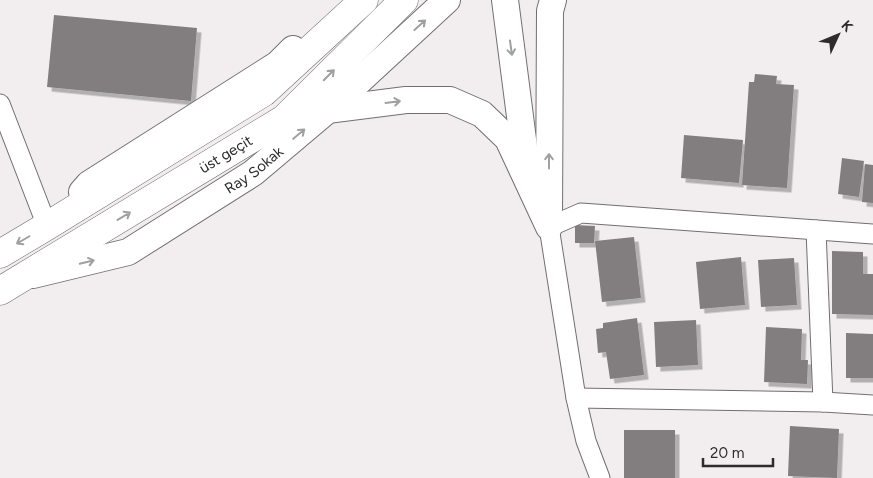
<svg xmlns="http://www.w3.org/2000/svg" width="873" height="478" viewBox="0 0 873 478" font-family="Figtree,sans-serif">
  <defs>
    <filter id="shadow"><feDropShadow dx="4.5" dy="4.5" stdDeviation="0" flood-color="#0004"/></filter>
  </defs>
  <rect width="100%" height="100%" fill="#f2eeef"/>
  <!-- building -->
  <g fill="#827e7f" filter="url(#shadow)">
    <polygon points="54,15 197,28 191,101 47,87"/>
    <polygon points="755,74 777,76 776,84 794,85 787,188 742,185 749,82 754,82"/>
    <polygon points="684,135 743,140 739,183 681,178"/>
    <polygon points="842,158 864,161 859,197 838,194"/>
    <polygon points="865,164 873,165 873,203 862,202"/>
    <polygon points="575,225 595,226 594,243 575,243"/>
    <polygon points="634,237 641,298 602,302 595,241"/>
    <polygon points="832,251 863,252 863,274 873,274 873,315 832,314"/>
    <polygon points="741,257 745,305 700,309 696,262"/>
    <polygon points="794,258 797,305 761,307 758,260"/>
    <polygon points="637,318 644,375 610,379 606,352 598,353 596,329 603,328 603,323"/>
    <polygon points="696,320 698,365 656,367 654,322"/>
    <polygon points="766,327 802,329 801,360 808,360 807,384 764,382"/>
    <polygon points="846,333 873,334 873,378 846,378"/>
    <polygon points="790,426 839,429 837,478 788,476"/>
    <rect x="624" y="430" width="51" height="48"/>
  </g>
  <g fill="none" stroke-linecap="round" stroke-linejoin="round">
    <!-- street casing -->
    <g stroke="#736f70" stroke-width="21">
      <g id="street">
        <polyline points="0,104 47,226"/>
        <polyline points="816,230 823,402"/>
        <polyline points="576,398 823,402 873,405"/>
        <polyline points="600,478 586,441 576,398 549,227 581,213 873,234"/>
      </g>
    </g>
    <!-- secondary casing -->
    <g stroke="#736f70" stroke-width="28">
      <g id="secondary">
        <polyline points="505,0 526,163"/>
        <polyline points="327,110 406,100 450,100 482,114 508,139 549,227"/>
        <polyline points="82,192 89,184 278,64 293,49"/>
        <polyline points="549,219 550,11 553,0"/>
        <path id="s1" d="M 33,275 L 128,252 L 253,173 L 330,108 L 447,0"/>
      </g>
    </g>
    <!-- highway casing -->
    <g stroke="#736f70" stroke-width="29">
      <g id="highway">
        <polyline points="0,254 47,226 264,92 364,0"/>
        <path id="s2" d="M 0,291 L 284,119 L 404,0"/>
      </g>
    </g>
    <!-- street -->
    <use href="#street" stroke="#fff" stroke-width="19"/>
    <!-- secondary -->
    <use href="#secondary" stroke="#fff" stroke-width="26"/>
    <!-- highway -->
    <use href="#highway" stroke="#fff" stroke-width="28"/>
  </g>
  <!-- one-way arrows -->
  <defs><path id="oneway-shaft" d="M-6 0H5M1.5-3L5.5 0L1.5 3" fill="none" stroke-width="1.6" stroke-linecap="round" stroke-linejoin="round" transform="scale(1.25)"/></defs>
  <g stroke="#a0a0a0">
    <use href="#oneway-shaft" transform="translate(420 25) rotate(-42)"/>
    <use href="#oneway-shaft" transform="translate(511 48) rotate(82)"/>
    <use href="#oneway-shaft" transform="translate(329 75) rotate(-45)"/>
    <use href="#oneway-shaft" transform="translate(393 102) rotate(-7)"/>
    <use href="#oneway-shaft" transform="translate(299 134) rotate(-40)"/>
    <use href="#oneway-shaft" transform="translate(549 161) rotate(-90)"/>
    <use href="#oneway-shaft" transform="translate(124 216) rotate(-31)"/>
    <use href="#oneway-shaft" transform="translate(23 240) rotate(150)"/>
    <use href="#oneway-shaft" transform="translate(87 262) rotate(-13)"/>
  </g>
  <g text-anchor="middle" stroke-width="4" stroke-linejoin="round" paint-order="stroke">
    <!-- street labels -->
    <g font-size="15" fill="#2d2b2c" stroke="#f2eeef">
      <text dy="5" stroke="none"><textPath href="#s2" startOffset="264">üst geçit</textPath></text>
      <text dy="5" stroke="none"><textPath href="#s1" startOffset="248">Ray Sokak</textPath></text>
    </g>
  </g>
  <!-- north arrow -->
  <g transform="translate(838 35) rotate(46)" stroke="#f2eeef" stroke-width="4" paint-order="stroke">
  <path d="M0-4L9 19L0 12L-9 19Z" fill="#2d2b2c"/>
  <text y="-8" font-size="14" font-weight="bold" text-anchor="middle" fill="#2d2b2c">K</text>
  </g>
  <!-- scale -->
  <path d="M703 458v8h70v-8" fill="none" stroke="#2d2b2c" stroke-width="2.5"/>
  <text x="710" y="458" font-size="15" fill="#2d2b2c" stroke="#f2eeef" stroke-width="4" paint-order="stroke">20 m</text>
</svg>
